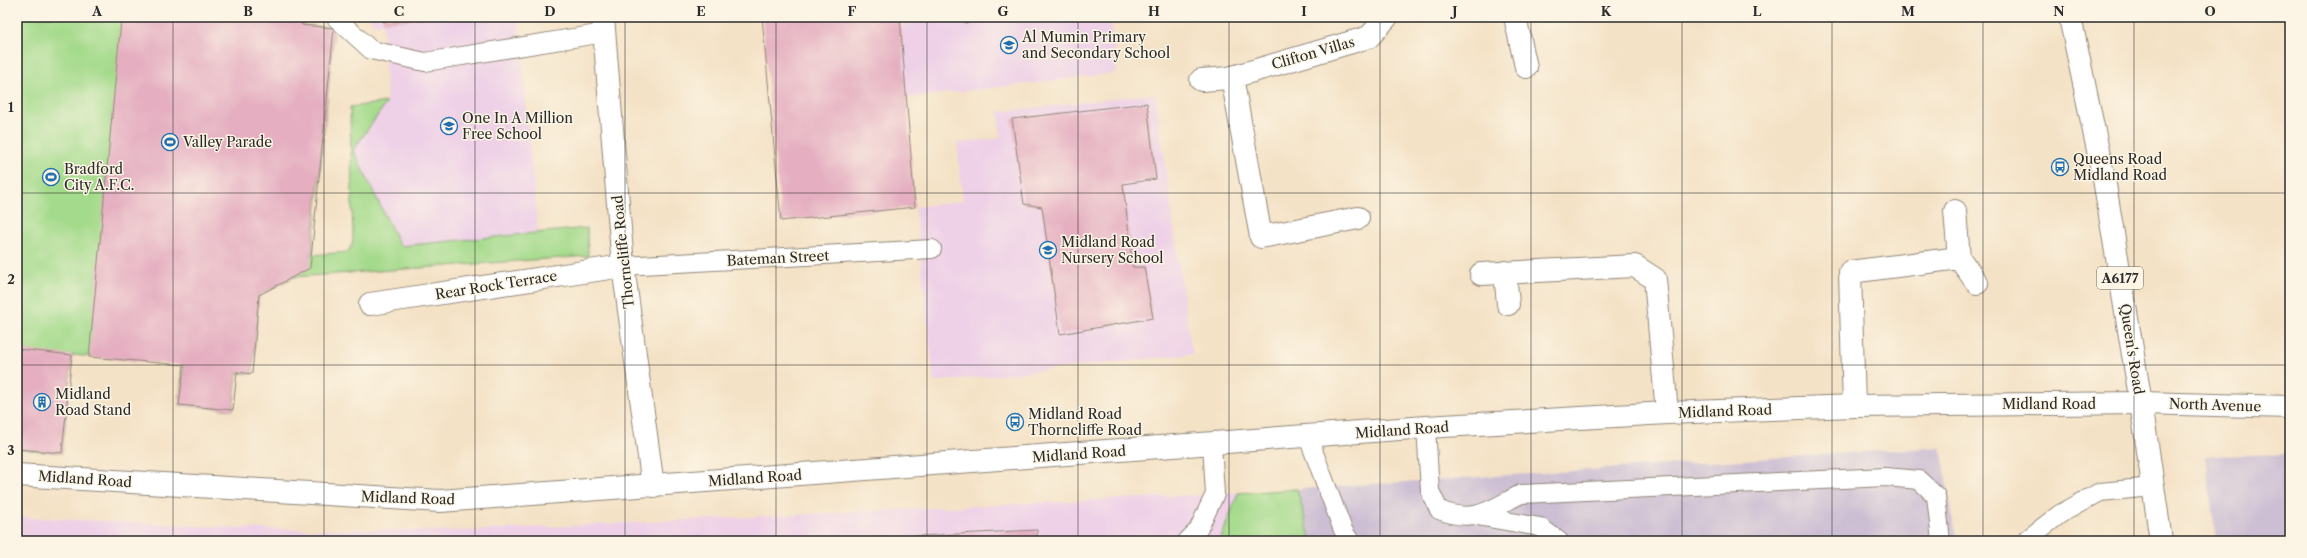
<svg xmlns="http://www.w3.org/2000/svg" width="2307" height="558" viewBox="0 0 2307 558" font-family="'Libre Caslon Text',serif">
  <rect width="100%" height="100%" fill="#fcf5e5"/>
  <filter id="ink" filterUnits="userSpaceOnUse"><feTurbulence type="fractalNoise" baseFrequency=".025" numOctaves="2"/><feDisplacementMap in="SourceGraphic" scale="8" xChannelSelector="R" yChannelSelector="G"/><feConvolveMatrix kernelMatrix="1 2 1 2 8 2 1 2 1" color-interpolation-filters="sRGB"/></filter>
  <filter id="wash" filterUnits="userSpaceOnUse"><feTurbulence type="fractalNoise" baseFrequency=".012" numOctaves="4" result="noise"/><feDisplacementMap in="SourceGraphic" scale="16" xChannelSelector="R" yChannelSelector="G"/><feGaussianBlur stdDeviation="0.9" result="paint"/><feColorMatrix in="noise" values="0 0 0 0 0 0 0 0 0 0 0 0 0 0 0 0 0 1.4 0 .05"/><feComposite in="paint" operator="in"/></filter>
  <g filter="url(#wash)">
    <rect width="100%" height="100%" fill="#f4e2c6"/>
    <!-- built -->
    <g fill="#eed0e7">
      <polygon points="370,17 518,17 538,232 400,246 353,150 387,102 383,23 373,24"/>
      <polygon points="901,17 1111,17 1117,73 906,98"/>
      <polygon points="1155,94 1190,342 1193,354 934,382 915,207 963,201 957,143 1001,138 998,112"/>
      <polygon points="1238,493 1220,541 17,541 17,517 262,529 466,531"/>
    </g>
    <!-- industrial -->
    <g fill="#ccbed3">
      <polygon points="1941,447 1957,541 1311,541 1297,489"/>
      <polygon points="2290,454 2290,541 2216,541 2205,456"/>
    </g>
    <!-- green -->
    <g fill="#a4da8b" stroke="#68825b">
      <polygon points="17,17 301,17 302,25 334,28 312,255 348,252 353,242 350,107 387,102 353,150 400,246 587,228 588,256 294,277 259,295 252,374 237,373 233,410 179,405 183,364 72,355 62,453 17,449"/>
      <polygon points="1297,489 1311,541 1220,541 1238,493"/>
    </g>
    <g id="blocks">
      <!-- building -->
      <g fill="#e5afc1">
        <polygon points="130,17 301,17 302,25 334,28 310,268 259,295 252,374 237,372 233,410 179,405 184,365 89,357 121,20 131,21"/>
        <polygon points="383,17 431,17 431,18 383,22"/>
        <polygon points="762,17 900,17 915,207 781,221"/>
        <polygon points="964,17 1031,17 1031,18 965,23"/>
        <polygon points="1147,103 1156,179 1123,184 1133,267 1144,267 1153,318 1060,334 1042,207 1024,204 1012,119"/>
        <polygon points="17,349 72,355 62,453 17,449"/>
        <polygon points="1037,530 1037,541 840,541 840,540"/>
      </g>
    </g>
  </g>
  <g filter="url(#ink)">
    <use href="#blocks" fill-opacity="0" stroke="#908678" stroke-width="1"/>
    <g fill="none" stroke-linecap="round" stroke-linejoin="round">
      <!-- lane casing -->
      <g stroke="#908678" stroke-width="20">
        <g id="lane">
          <polyline points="335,17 371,50 425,62 604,33"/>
          <polyline points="623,266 932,249"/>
          <path d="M 1426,427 L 1430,491 L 1439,510 C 1475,524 1489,510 1521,494 L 1886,477 L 1919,480 L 1936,496 L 1941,541"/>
          <polyline points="1308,437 1343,530 1350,541"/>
          <polyline points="1477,516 1540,527 1559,541"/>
          <polyline points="1187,541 1198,530 1215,494 1212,444"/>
          <polyline points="2025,541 2060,514 2100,492 2153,487"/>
        </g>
      </g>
      <!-- street casing -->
      <g stroke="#908678" stroke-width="24">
        <g id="street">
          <polyline points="603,17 623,266 653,486"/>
          <polyline points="1515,17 1526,67"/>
          <polyline points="1232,77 1261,237 1358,218"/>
          <polyline points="1201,80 1229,78 1369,37 1387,17"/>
          <polyline points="1955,211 1959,258 1977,283"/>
          <polyline points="1505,272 1508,304"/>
          <polyline points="1481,274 1635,266 1655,279 1667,413"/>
          <polyline points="370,304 623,266"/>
          <polyline points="2141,403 2290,407"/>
          <polyline points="1854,406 1850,272 1959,258"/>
        </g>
      </g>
      <!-- secondary casing -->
      <g stroke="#908678" stroke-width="24">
        <polyline id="secondary" points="17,475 440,501 1426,427 1667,413 1854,406 2141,403"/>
      </g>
      <!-- highway casing -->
      <g stroke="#908678" stroke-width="24">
        <polyline id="highway" points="2070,17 2104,179 2141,403 2161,541"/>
      </g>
      <!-- lane -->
      <use href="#lane" stroke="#fff" stroke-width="18"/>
      <!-- street -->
      <use href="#street" stroke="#fff" stroke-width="22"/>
      <!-- secondary -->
      <use href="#secondary" stroke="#fff" stroke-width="22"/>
      <!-- highway -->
      <use href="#highway" stroke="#fff" stroke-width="22"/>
    </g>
  </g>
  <!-- grid -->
  <path fill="none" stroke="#2b2b2b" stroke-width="1" stroke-opacity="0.55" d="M 173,17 L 173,541M 324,17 L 324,541M 475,17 L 475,541M 625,17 L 625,541M 776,17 L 776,541M 927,17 L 927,541M 1078,17 L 1078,541M 1229,17 L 1229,541M 1380,17 L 1380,541M 1531,17 L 1531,541M 1682,17 L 1682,541M 1832,17 L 1832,541M 1983,17 L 1983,541M 2134,17 L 2134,541M 17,193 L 2290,193M 17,365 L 2290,365"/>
  <!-- icons -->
  <defs>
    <g id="school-ring" transform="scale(0.9)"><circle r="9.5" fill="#fcf5e5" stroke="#1f6fb2" stroke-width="1.5"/><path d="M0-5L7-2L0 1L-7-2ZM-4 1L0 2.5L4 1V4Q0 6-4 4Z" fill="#1f6fb2"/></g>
    <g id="stadium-ring" transform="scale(0.9)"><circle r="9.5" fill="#fcf5e5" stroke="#1f6fb2" stroke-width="1.5"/><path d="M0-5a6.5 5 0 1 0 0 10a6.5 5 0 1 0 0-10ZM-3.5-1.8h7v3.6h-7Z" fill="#1f6fb2"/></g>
    <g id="bus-ring" transform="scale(0.9)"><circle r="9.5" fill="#fcf5e5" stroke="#1f6fb2" stroke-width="1.5"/><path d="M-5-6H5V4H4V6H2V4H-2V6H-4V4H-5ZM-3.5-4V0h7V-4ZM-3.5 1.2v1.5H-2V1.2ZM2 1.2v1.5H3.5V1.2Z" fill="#1f6fb2"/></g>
    <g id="building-ring" transform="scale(0.9)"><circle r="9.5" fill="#fcf5e5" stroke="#1f6fb2" stroke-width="1.5"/><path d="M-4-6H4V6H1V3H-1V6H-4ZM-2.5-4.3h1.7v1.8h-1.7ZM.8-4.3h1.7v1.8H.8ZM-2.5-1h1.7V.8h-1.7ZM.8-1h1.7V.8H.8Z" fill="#1f6fb2"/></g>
  </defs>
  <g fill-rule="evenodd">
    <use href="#school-ring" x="1009" y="45"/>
    <use href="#school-ring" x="449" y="126"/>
    <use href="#stadium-ring" x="170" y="142"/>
    <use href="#bus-ring" x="2060" y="167"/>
    <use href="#stadium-ring" x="51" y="177"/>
    <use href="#school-ring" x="1048" y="250"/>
    <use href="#building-ring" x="42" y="402"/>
    <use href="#bus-ring" x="1015" y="422"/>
  </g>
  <g text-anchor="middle" stroke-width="3" stroke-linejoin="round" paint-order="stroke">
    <!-- shield labels -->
    <rect fill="#fcf5e5" stroke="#6a6863" stroke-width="1" x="2097" y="267" width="46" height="22" rx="3"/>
    <g font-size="13" font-weight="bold" fill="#2b2b2b">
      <text x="2120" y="283">A6177</text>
    </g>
    <!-- poi labels -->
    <g font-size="14" fill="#2b2b2b" stroke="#fcf5e5" text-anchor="start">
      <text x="1022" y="42">Al Mumin Primary<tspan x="1022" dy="16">and Secondary School</tspan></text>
      <text x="462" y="123">One In A Million<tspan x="462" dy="16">Free School</tspan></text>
      <text x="183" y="147">Valley Parade</text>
      <text x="2073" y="164">Queens Road<tspan x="2073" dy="16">Midland Road</tspan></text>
      <text x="64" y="174">Bradford<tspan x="64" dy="16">City A.F.C.</tspan></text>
      <text x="1061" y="247">Midland Road<tspan x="1061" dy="16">Nursery School</tspan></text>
      <text x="55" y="399">Midland<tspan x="55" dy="16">Road Stand</tspan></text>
      <text x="1028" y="419">Midland Road<tspan x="1028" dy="16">Thorncliffe Road</tspan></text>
    </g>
    <!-- street labels -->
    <g font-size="14" fill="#2b2b2b" stroke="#fcf5e5">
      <text transform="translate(1313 53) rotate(-16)" y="5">Clifton Villas</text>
      <text transform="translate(623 252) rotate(-96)" y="5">Thorncliffe Road</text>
      <text transform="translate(778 258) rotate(-3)" y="5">Bateman Street</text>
      <text transform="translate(496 285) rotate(-9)" y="5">Rear Rock Terrace</text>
      <text transform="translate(2132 349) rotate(81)" y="5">Queen's Road</text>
      <text x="2049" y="409">Midland Road</text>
      <text transform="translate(2215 405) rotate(2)" y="5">North Avenue</text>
      <text transform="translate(1725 411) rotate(-2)" y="5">Midland Road</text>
      <text transform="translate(1402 430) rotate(-4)" y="5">Midland Road</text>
      <text transform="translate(1079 454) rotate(-4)" y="5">Midland Road</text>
      <text transform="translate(755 478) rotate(-4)" y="5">Midland Road</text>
      <text transform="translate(85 479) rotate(4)" y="5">Midland Road</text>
      <text transform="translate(408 498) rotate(2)" y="5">Midland Road</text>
    </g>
  </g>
  <!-- margin -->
  <rect width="2307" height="558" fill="none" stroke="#fcf5e5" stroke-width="44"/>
  <rect x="22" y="22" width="2263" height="514" fill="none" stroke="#2b2b2b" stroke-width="1.5"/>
  <g font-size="13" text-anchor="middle" font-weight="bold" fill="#2b2b2b">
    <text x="97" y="16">A</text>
    <text x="248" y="16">B</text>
    <text x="399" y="16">C</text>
    <text x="550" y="16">D</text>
    <text x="701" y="16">E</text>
    <text x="852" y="16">F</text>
    <text x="1003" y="16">G</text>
    <text x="1154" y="16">H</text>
    <text x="1304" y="16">I</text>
    <text x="1455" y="16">J</text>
    <text x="1606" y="16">K</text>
    <text x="1757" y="16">L</text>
    <text x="1908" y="16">M</text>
    <text x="2059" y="16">N</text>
    <text x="2210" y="16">O</text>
    <text x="11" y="112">1</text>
    <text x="11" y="284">2</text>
    <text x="11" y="455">3</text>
  </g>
</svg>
